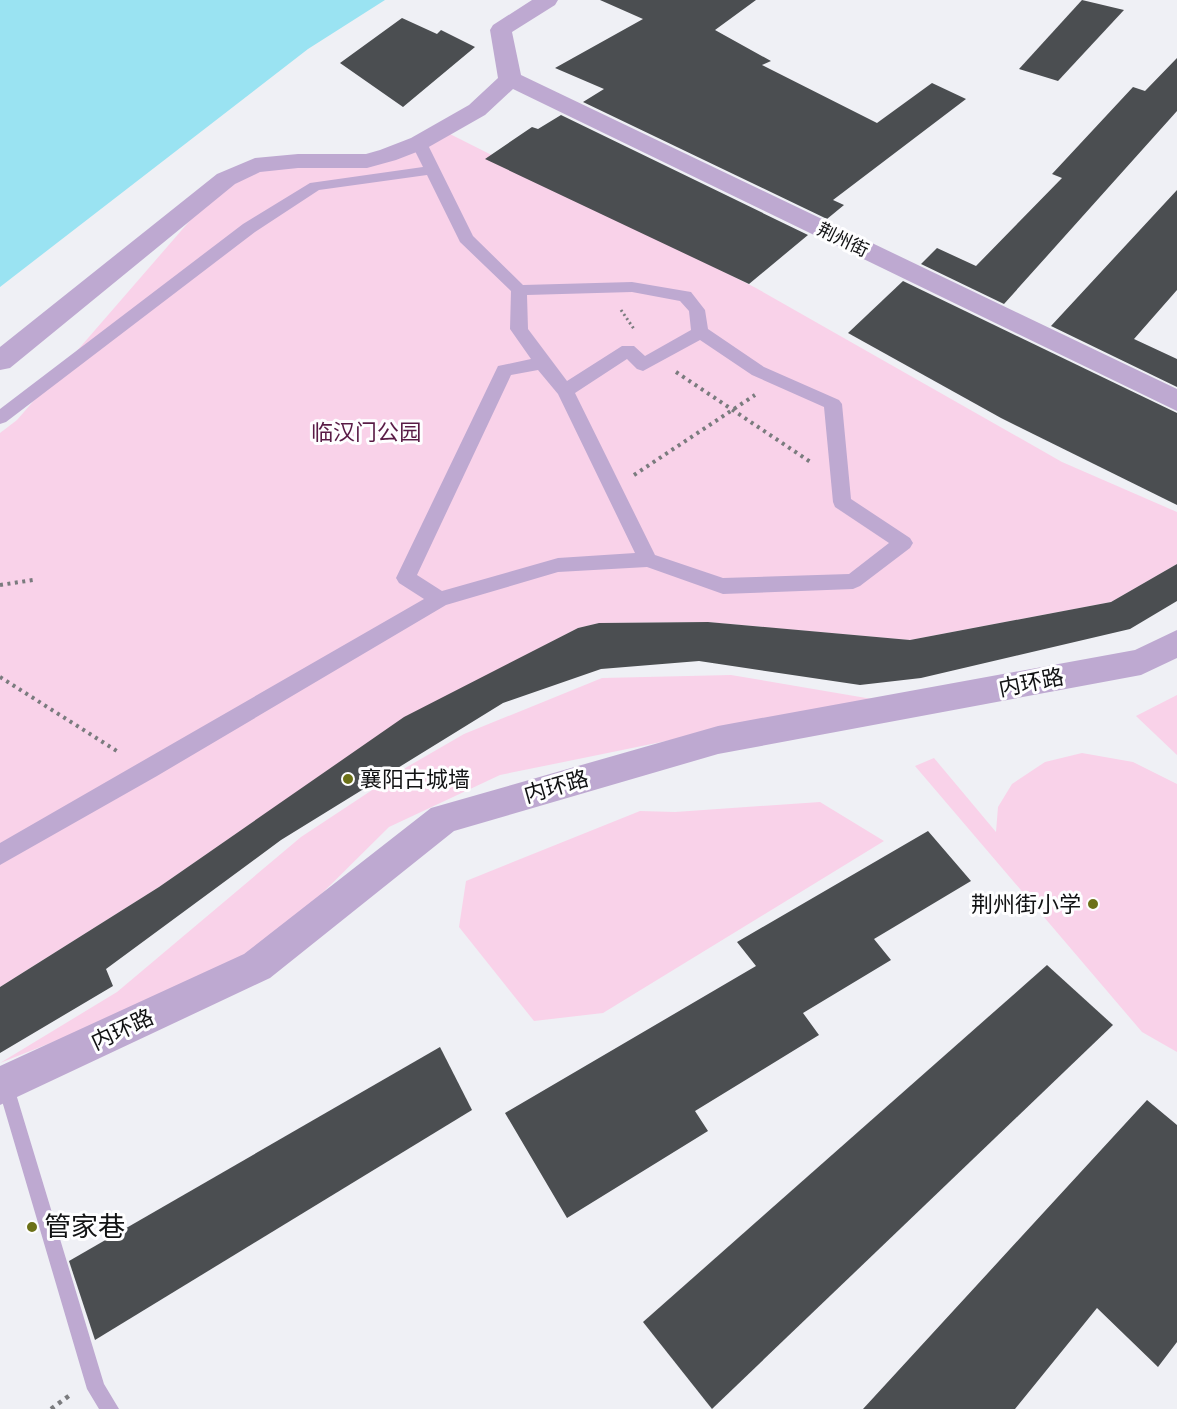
<svg xmlns="http://www.w3.org/2000/svg" width="1177" height="1409" viewBox="0 0 1177 1409" font-family="Jost,'Noto Sans SC',sans-serif">
  <rect width="100%" height="100%" fill="#eff0f5"/>
  <!-- green -->
  <g fill="#f9d2e9">
    <polygon points="442,130 756,288 1062,462 1177,512 1177,564 1111,602 910,640 707,622 599,623 578,628 404,718 159,887 0,987 0,433 17,420 226,179 255,165 367,161"/>
    <polygon points="731,675 872,699 500,775 389,827 284,931 222,975 0,1063 117,992 301,837 407,767 464,734 602,678"/>
    <polygon points="1177,695 1177,755 1136,716"/>
    <polygon points="1082,753 1133,762 1177,784 1177,1052 1142,1032 915,766 934,758 996,832 998,807 1012,784 1045,762"/>
    <polygon points="820,802 884,841 603,1013 534,1021 459,927 466,881 640,811 675,812"/>
  </g>
  <!-- water -->
  <polygon fill="#9ae3f2" points="0,0 385,0 308,49 0,287"/>
  <!-- building -->
  <g fill="#4b4e51">
    <polygon points="600,0 756,0 715,30 771,61 762,65 877,123 932,83 966,99 833,200 844,205 827,219 583,102 604,89 555,68 643,19"/>
    <polygon points="1082,0 1124,10 1058,81 1019,69"/>
    <polygon points="402,18 437,34 441,30 475,47 403,107 340,63"/>
    <polygon points="1177,58 1177,111 1004,304 921,264 937,248 976,266 1062,178 1052,174 1133,87 1145,91"/>
    <polygon points="561,115 808,235 749,284 485,159 532,127 538,129"/>
    <polygon points="1177,190 1177,290 1134,339 1177,359 1177,387 1051,326"/>
    <polygon points="903,281 1177,413 1177,505 1001,418 848,333"/>
    <polygon points="1177,564 1177,601 1130,629 921,678 860,685 699,661 601,669 503,703 281,840 106,969 113,986 0,1053 0,987 159,887 404,717 578,628 599,623 708,622 910,640 1111,602"/>
    <polygon points="928,831 971,881 874,939 891,960 803,1013 819,1035 695,1111 708,1131 567,1218 505,1113 756,966 737,942"/>
    <polygon points="1047,965 1113,1025 712,1409 643,1322"/>
    <polygon points="440,1047 472,1110 95,1340 69,1261"/>
    <polygon points="1147,1100 1177,1125 1177,1342 1158,1367 1097,1308 1015,1409 863,1409"/>
  </g>
  <g fill="none" stroke-linecap="round" stroke-linejoin="round">
    <!-- path-far2 -->
    <polyline stroke="#7a7b7e" stroke-width="3" stroke-dasharray="2 3" stroke-linecap="butt" points="621,310 634,329"/>
    <!-- path-far1 -->
    <g stroke="#7a7b7e" stroke-width="4" stroke-dasharray="3 4.5" stroke-linecap="butt">
      <polyline points="676,372 812,463"/>
      <polyline points="634,475 755,395"/>
      <polyline points="0,585 33,580"/>
      <polyline points="0,677 120,753"/>
    </g>
    <!-- path -->
    <polyline stroke="#7a7b7e" stroke-width="4.5" stroke-dasharray="4 5" stroke-linecap="butt" points="51,1409 70,1395"/>
    <!-- service -->
    <polygon fill="#bea9d1" fill-rule="evenodd" points="5,1076 11,1078 13,1084 104,1384 119,1409 99,1409 87,1389 0,1094 0,1078"/>
    <!-- pedestrian -->
    <path fill="#bea9d1" fill-rule="evenodd" d="M 419,138 L 427,143 L 473,236 L 523,285 L 632,282 L 691,292 L 705,310 L 708,329 L 764,367 L 839,400 L 842,404 L 851,499 L 910,538 L 913,543 L 910,548 L 860,586 L 853,589 L 723,594 L 647,567 L 558,572 L 446,605 L 157,776 L 0,865 L 0,843 L 424,599 L 399,583 L 396,578 L 498,366 L 531,359 L 510,329 L 511,291 L 460,242 L 427,175 L 319,190 L 255,232 L 6,422 L 0,424 L 0,409 L 243,224 L 310,183 L 423,167 L 411,143 ZM 632,292 L 680,301 L 689,311 L 691,330 L 645,356 L 634,346 L 622,346 L 567,381 L 528,329 L 527,295 ZM 700,340 L 752,375 L 824,407 L 833,502 L 835,507 L 889,543 L 849,574 L 723,578 L 655,555 L 575,393 L 627,359 L 637,369 L 643,371 ZM 538,370 L 558,394 L 635,553 L 558,558 L 442,591 L 417,575 L 511,375 Z"/>
    <!-- tertiary -->
    <g fill="#bea9d1" fill-rule="evenodd">
      <polygon points="532,0 558,0 555,5 512,32 521,75 1177,389 1177,411 513,89 485,115 427,148 396,160 367,168 298,168 260,172 235,184 10,368 0,370 0,347 217,174 255,158 298,154 366,154 380,150 411,138 469,105 498,78 490,30 493,25"/>
      <polygon points="1177,630 1177,658 1141,675 718,754 454,831 270,978 0,1105 0,1066 244,954 431,808 718,726 1135,650"/>
    </g>
  </g>
  <!-- markers -->
  <g fill="#6c7118" stroke="#fefeff" stroke-width="2">
    <circle cx="348" cy="779" r="6"/>
    <circle cx="1093" cy="904" r="6"/>
    <circle cx="32" cy="1227" r="6"/>
  </g>
  <g text-anchor="middle" stroke-width="6" stroke-linejoin="round" paint-order="stroke">
    <!-- far-street labels -->
    <g font-size="18" fill="#121314" stroke="#fefeff">
      <text transform="translate(843 240) rotate(26)" y="6">荆州街</text>
    </g>
    <!-- park labels -->
    <g font-size="22" fill="#591b46" stroke="#fefeff">
      <text x="366" y="440">临汉门公园</text>
    </g>
    <!-- street labels -->
    <g font-size="22" fill="#121314" stroke="#fefeff">
      <text transform="translate(1031 682) rotate(-11)" y="8">内环路</text>
      <text transform="translate(556 786) rotate(-16)" y="8">内环路</text>
      <text transform="translate(122 1029) rotate(-25)" y="8">内环路</text>
    </g>
    <!-- poi labels -->
    <g font-size="22" fill="#121314" stroke="#fefeff" text-anchor="start">
      <text x="360" y="787">襄阳古城墙</text>
      <text x="1081" y="912" text-anchor="end">荆州街小学</text>
    </g>
    <!-- near-poi labels -->
    <g font-size="27" fill="#121314" stroke="#fefeff" text-anchor="start">
      <text x="44" y="1236">管家巷</text>
    </g>
  </g>
</svg>
